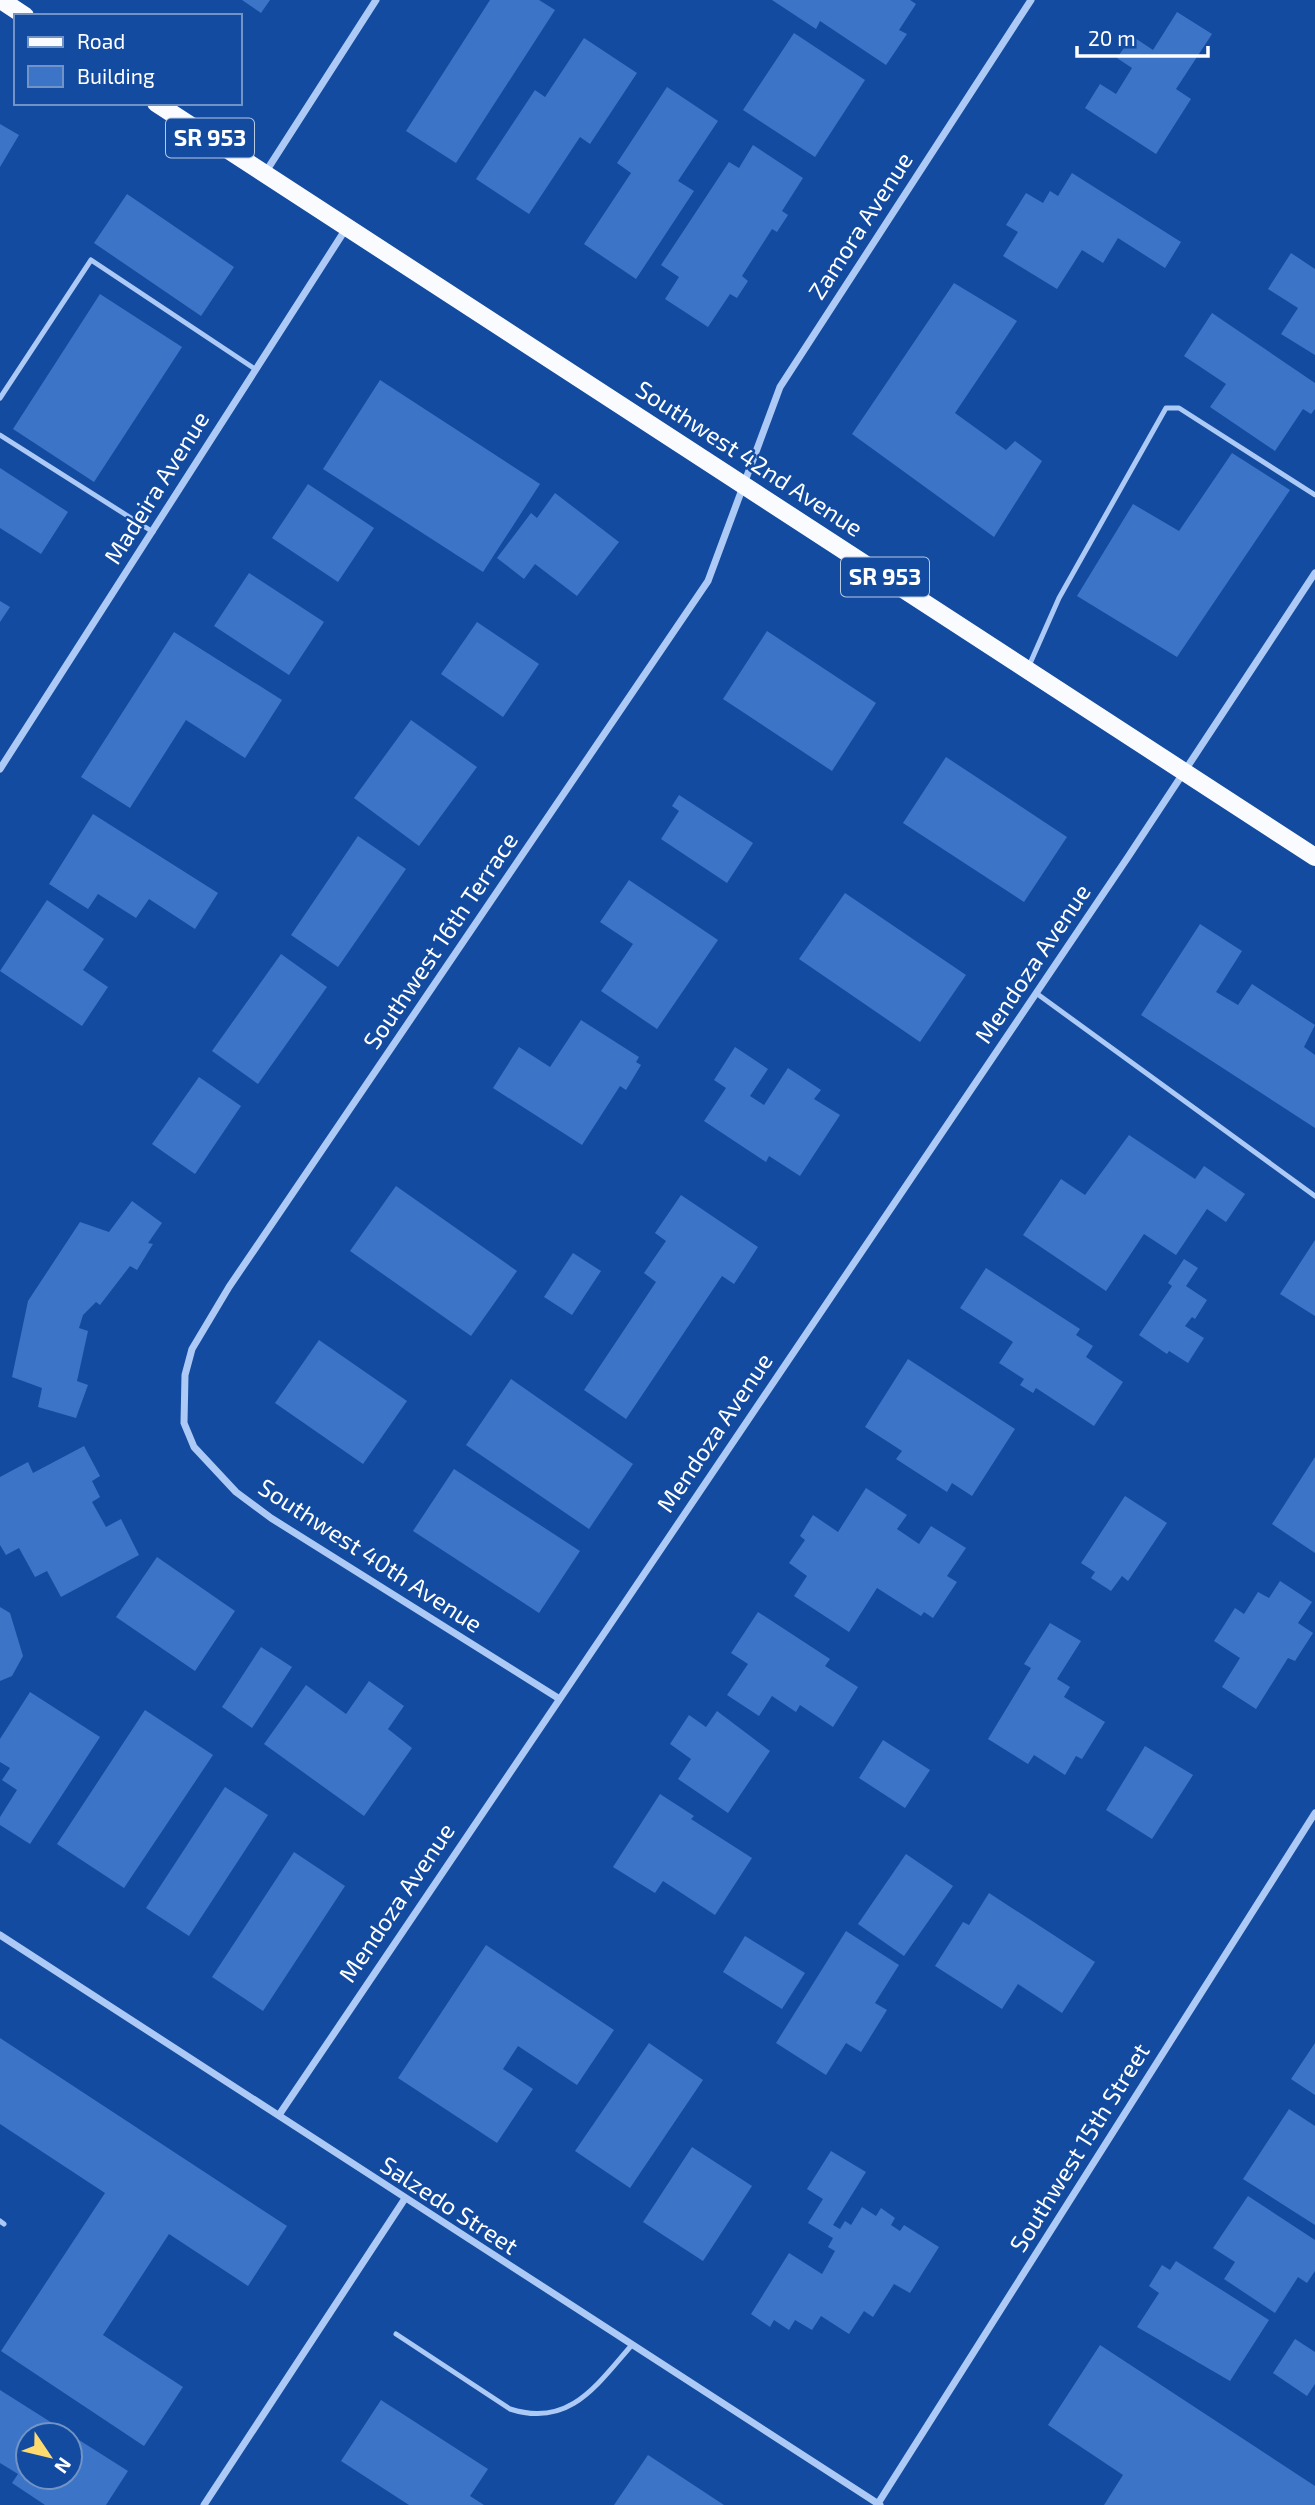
<svg xmlns="http://www.w3.org/2000/svg" width="1315" height="2505" viewBox="0 0 1315 2505" font-family="'Exo 2',sans-serif">
  <rect width="100%" height="100%" fill="#134ba0"/>
  <!-- building -->
  <g fill="#3c75c7" fill-rule="evenodd">
    <polygon points="242,0 270,0 261,13"/>
    <polygon points="490,0 539,0 555,10 456,163 406,131"/>
    <polygon points="772,0 910,0 916,4 899,30 907,34 886,65 820,21 816,29"/>
    <polygon points="1177,12 1212,34 1176,89 1191,99 1156,154 1085,108 1100,84 1116,94 1132,68 1117,58 1132,36 1153,50"/>
    <polygon points="794,33 865,80 815,157 743,110"/>
    <polygon points="584,38 637,73 590,144 580,137 529,214 476,179 535,90 545,97"/>
    <polygon points="667,87 718,121 678,181 694,191 636,279 584,244 631,173 617,163"/>
    <polygon points="0,124 19,135 0,167"/>
    <polygon points="753,145 803,178 782,211 788,215 777,232 772,229 742,276 748,281 737,298 730,294 708,327 665,299 679,277 661,265 729,162 739,168"/>
    <polygon points="1072,173 1181,242 1165,268 1118,238 1103,263 1082,250 1057,289 1003,256 1018,232 1006,225 1026,193 1043,203 1050,191 1058,196"/>
    <polygon points="127,194 234,267 201,316 94,243"/>
    <polygon points="1291,253 1315,269 1315,355 1281,334 1298,308 1268,289"/>
    <polygon points="954,283 1017,321 955,413 1006,450 1015,441 1042,461 994,537 852,434"/>
    <polygon points="100,294 182,347 94,482 13,429"/>
    <polygon points="1212,313 1315,383 1315,409 1311,414 1303,409 1275,451 1210,407 1226,384 1184,356"/>
    <polygon points="380,380 540,484 483,572 323,469"/>
    <polygon points="1232,453 1290,490 1177,657 1077,596 1133,504 1179,531"/>
    <polygon points="0,468 68,512 41,554 0,528"/>
    <polygon points="308,484 374,528 338,582 272,538"/>
    <polygon points="555,493 619,542 577,596 535,564 524,579 497,558 531,513 537,518"/>
    <polygon points="249,573 324,622 289,675 214,626"/>
    <polygon points="0,601 10,607 0,622"/>
    <polygon points="477,622 539,664 503,717 441,674"/>
    <polygon points="767,631 876,703 832,771 723,699"/>
    <polygon points="174,632 282,700 245,758 186,720 130,808 81,777"/>
    <polygon points="411,720 477,767 419,846 354,798"/>
    <polygon points="946,757 1067,837 1024,902 903,823"/>
    <polygon points="679,795 753,843 727,883 661,839 679,811 672,806"/>
    <polygon points="93,814 218,893 195,929 149,899 136,918 98,894 88,909 49,884"/>
    <polygon points="358,836 406,869 338,967 291,935"/>
    <polygon points="629,880 718,940 657,1029 601,991 633,944 600,922"/>
    <polygon points="845,893 966,975 920,1042 799,959"/>
    <polygon points="47,900 104,939 83,970 108,987 82,1026 0,971"/>
    <polygon points="1200,924 1242,951 1216,992 1238,1005 1252,984 1315,1025 1304,1047 1315,1055 1315,1128 1141,1015"/>
    <polygon points="281,954 327,987 258,1084 212,1051"/>
    <polygon points="581,1020 639,1057 636,1062 641,1065 626,1090 620,1086 582,1145 493,1088 519,1047 550,1067"/>
    <polygon points="735,1047 768,1069 750,1096 764,1105 788,1068 821,1090 814,1099 840,1115 800,1176 769,1156 766,1162 704,1121 726,1088 714,1080"/>
    <polygon points="199,1077 241,1106 195,1174 152,1144"/>
    <polygon points="1129,1135 1195,1179 1204,1166 1245,1194 1226,1222 1207,1209 1176,1255 1144,1234 1106,1291 1023,1235 1061,1179 1085,1195"/>
    <polygon points="396,1186 517,1271 471,1336 350,1251"/>
    <polygon points="681,1195 758,1247 734,1284 722,1276 626,1419 584,1390 656,1282 644,1273 666,1241 655,1233"/>
    <polygon points="132,1201 162,1223 148,1243 153,1244 137,1270 130,1266 100,1305 96,1302 83,1315 79,1328 88,1331 77,1381 88,1385 76,1418 38,1407 42,1388 12,1377 28,1301 80,1222 109,1232"/>
    <polygon points="1315,1240 1315,1316 1280,1294"/>
    <polygon points="573,1253 601,1271 572,1315 544,1297"/>
    <polygon points="1184,1259 1198,1268 1186,1286 1207,1300 1195,1319 1192,1317 1185,1326 1204,1338 1188,1363 1169,1351 1167,1354 1139,1335 1172,1286 1168,1283"/>
    <polygon points="986,1268 1080,1329 1076,1335 1093,1346 1086,1357 1123,1382 1094,1426 1036,1388 1033,1393 1020,1385 1024,1379 999,1363 1013,1342 960,1308"/>
    <polygon points="319,1340 407,1401 363,1464 275,1403"/>
    <polygon points="908,1359 1015,1429 972,1496 952,1483 947,1492 896,1459 902,1451 865,1427"/>
    <polygon points="511,1379 633,1464 589,1529 466,1445"/>
    <polygon points="84,1446 100,1476 92,1481 100,1497 92,1502 106,1527 121,1519 139,1555 61,1597 47,1571 35,1577 19,1548 6,1555 0,1545 0,1477 28,1462 33,1473"/>
    <polygon points="1315,1457 1315,1553 1272,1524"/>
    <polygon points="454,1469 580,1551 539,1613 413,1531"/>
    <polygon points="866,1488 907,1515 897,1529 919,1544 931,1526 966,1548 947,1576 957,1582 933,1618 924,1612 921,1616 877,1588 849,1632 794,1596 807,1576 789,1563 805,1540 800,1536 813,1515 838,1532"/>
    <polygon points="1125,1496 1167,1523 1128,1581 1122,1576 1111,1591 1091,1578 1095,1572 1081,1563"/>
    <polygon points="157,1557 235,1611 195,1671 116,1617"/>
    <polygon points="1280,1581 1312,1602 1298,1623 1313,1633 1295,1661 1288,1658 1256,1709 1222,1687 1240,1658 1214,1641 1235,1608 1244,1614 1258,1592 1269,1598"/>
    <polygon points="0,1607 10,1613 23,1656 12,1676 0,1681"/>
    <polygon points="758,1612 830,1659 825,1666 858,1687 833,1727 800,1705 796,1712 772,1696 759,1716 727,1695 748,1664 731,1653"/>
    <polygon points="1050,1623 1081,1641 1057,1679 1070,1687 1064,1697 1105,1722 1082,1759 1076,1756 1065,1775 1034,1755 1028,1764 988,1739 1031,1668 1024,1664"/>
    <polygon points="261,1647 292,1667 252,1728 222,1707"/>
    <polygon points="369,1681 404,1706 388,1729 412,1748 364,1816 264,1744 306,1685 346,1714"/>
    <polygon points="30,1692 100,1737 30,1844 0,1825 0,1817 17,1790 2,1780 10,1768 0,1762 0,1739"/>
    <polygon points="145,1710 213,1755 124,1888 57,1844"/>
    <polygon points="717,1711 770,1751 728,1813 678,1779 691,1759 670,1744 689,1715 706,1727"/>
    <polygon points="883,1740 930,1770 905,1808 859,1778"/>
    <polygon points="1145,1746 1193,1775 1152,1839 1106,1810"/>
    <polygon points="225,1787 268,1815 189,1936 146,1908"/>
    <polygon points="660,1794 694,1816 691,1819 752,1858 715,1915 663,1881 655,1893 613,1867"/>
    <polygon points="294,1852 345,1886 263,2011 212,1977"/>
    <polygon points="906,1854 953,1886 904,1956 858,1924"/>
    <polygon points="989,1893 1095,1962 1062,2013 1018,1984 1002,2009 935,1966 963,1922 969,1925"/>
    <polygon points="846,1931 899,1965 875,2003 887,2010 861,2052 846,2043 826,2075 776,2043"/>
    <polygon points="745,1936 805,1973 782,2009 723,1972"/>
    <polygon points="486,1945 614,2030 577,2085 518,2046 503,2069 533,2089 497,2143 398,2078"/>
    <polygon points="0,2038 287,2226 248,2286 169,2234 103,2335 183,2387 144,2446 1,2351 105,2193 0,2124"/>
    <polygon points="649,2043 703,2080 630,2188 575,2151"/>
    <polygon points="1315,2043 1315,2095 1291,2079"/>
    <polygon points="1289,2109 1315,2126 1315,2225 1243,2179"/>
    <polygon points="692,2147 752,2186 703,2261 643,2222"/>
    <polygon points="831,2151 866,2172 833,2225 840,2229 845,2221 851,2225 862,2207 876,2216 881,2208 895,2218 891,2225 900,2231 904,2225 939,2247 910,2293 894,2284 873,2317 864,2311 849,2334 821,2316 812,2330 795,2320 789,2330 774,2320 770,2327 751,2314 789,2253 822,2274 835,2251 828,2247 833,2238 808,2223 823,2199 807,2189"/>
    <polygon points="1248,2196 1315,2240 1315,2271 1307,2283 1298,2277 1275,2313 1224,2279 1235,2262 1213,2248"/>
    <polygon points="1176,2261 1269,2320 1230,2381 1137,2327 1159,2293 1149,2286 1162,2265 1170,2270"/>
    <polygon points="1295,2339 1315,2352 1315,2384 1307,2396 1273,2373"/>
    <polygon points="1100,2345 1315,2486 1315,2505 1104,2505 1123,2475 1048,2425"/>
    <path d="M 0,2390 L 128,2471 L 106,2505 L 45,2505 L 12,2483 L 18,2474 L 0,2463 ZM 28,2435 L 70,2435 L 70,2477 L 28,2477 Z"/>
    <polygon points="381,2400 488,2469 470,2496 484,2505 409,2505 341,2461"/>
    <polygon points="648,2455 724,2505 614,2505"/>
  </g>
  <g fill="none" stroke-linecap="round" stroke-linejoin="round">
    <!-- service -->
    <g stroke="#accaf5" stroke-width="5">
      <polyline points="0,398 91,260 255,369"/>
      <polyline points="0,435 153,532"/>
      <polyline points="1028,668 1059,598 1166,408 1179,408 1315,495"/>
      <polyline points="1036,993 1315,1196"/>
      <polyline points="0,2221 4,2224"/>
      <path d="M 396,2334 L 510,2409 C 569,2428 596,2386 631,2346"/>
    </g>
    <!-- minor -->
    <g stroke="#accaf5" stroke-width="7">
      <polyline points="265,173 376,0"/>
      <polyline points="0,769 347,227"/>
      <polyline points="558,1698 271,1518 236,1492 194,1447 184,1423 185,1375 192,1349 229,1287 708,581 780,387 1031,0"/>
      <path d="M 0,1935 C 293,2125 585,2317 880,2505"/>
      <polyline points="279,2115 1128,857 1315,573"/>
      <polyline points="204,2505 404,2200"/>
      <polyline points="877,2505 1315,1813"/>
    </g>
    <!-- primary -->
    <g stroke="#f9fbff" stroke-width="18">
      <polyline points="1,0 25,16"/>
      <polyline points="156,103 1315,857"/>
    </g>
  </g>
  <g text-anchor="middle" stroke-width="5" stroke-linejoin="round" paint-order="stroke">
    <!-- shield labels -->
    <g fill="#134ba0" stroke="#b8c9e2" stroke-width="2">
      <rect x="166" y="118.5" width="88" height="39" rx="5"/>
      <rect x="841" y="557.5" width="88" height="39" rx="5"/>
    </g>
    <g font-size="23" font-weight="bold" fill="#fff">
      <text x="210" y="146">SR 953</text>
      <text x="885" y="585">SR 953</text>
    </g>
    <!-- street labels -->
    <g font-size="24" fill="#fff" stroke="#134ba0">
      <text transform="translate(861 226) rotate(-57)" y="8">Zamora Avenue</text>
      <text transform="translate(749 459) rotate(33)" y="8">Southwest 42nd Avenue</text>
      <text transform="translate(157 488) rotate(-58)" y="8">Madeira Avenue</text>
      <text transform="translate(441 941) rotate(-56)" y="8">Southwest 16th Terrace</text>
      <text transform="translate(1033 964) rotate(-56)" y="8">Mendoza Avenue</text>
      <text transform="translate(715 1433) rotate(-56)" y="8">Mendoza Avenue</text>
      <text transform="translate(370 1556) rotate(33)" y="8">Southwest 40th Avenue</text>
      <text transform="translate(397 1903) rotate(-56)" y="8">Mendoza Avenue</text>
      <text transform="translate(1080 2148) rotate(-58)" y="8">Southwest 15th Street</text>
      <text transform="translate(449 2206) rotate(33)" y="8">Salzedo Street</text>
    </g>
  </g>
  <!-- legend -->
  <rect x="14" y="14" width="228" height="91" fill="#134ba0" stroke="#7193c6" stroke-width="2"/>
  <rect x="28" y="37" width="35" height="10" fill="#f9fbff" stroke="#7193c6" stroke-width="2"/>
  <text x="77" y="49" font-size="21" fill="#ffffff">Road</text>
  <rect x="28" y="66" width="35" height="21" fill="#3c75c7" stroke="#7193c6" stroke-width="2"/>
  <text x="77" y="84" font-size="21" fill="#ffffff">Building</text>
  <!-- north arrow -->
  <g transform="translate(49 2456) rotate(125)"><circle r="33" fill="#134ba0" stroke="#7193c6" stroke-width="2"/>
  <path d="M0-5L12 26L0 18L-12 26Z" fill="#ffdb6f"/>
  <text y="-10" font-size="19" font-weight="bold" text-anchor="middle" fill="#ffffff">N</text>
  </g>
  <!-- scale -->
  <path d="M1077 46v10h131v-10" fill="none" stroke="#ffffff" stroke-width="3.5"/>
  <text x="1088" y="46" font-size="21" fill="#ffffff" stroke="#134ba0" stroke-width="5" paint-order="stroke">20 m</text>
</svg>
